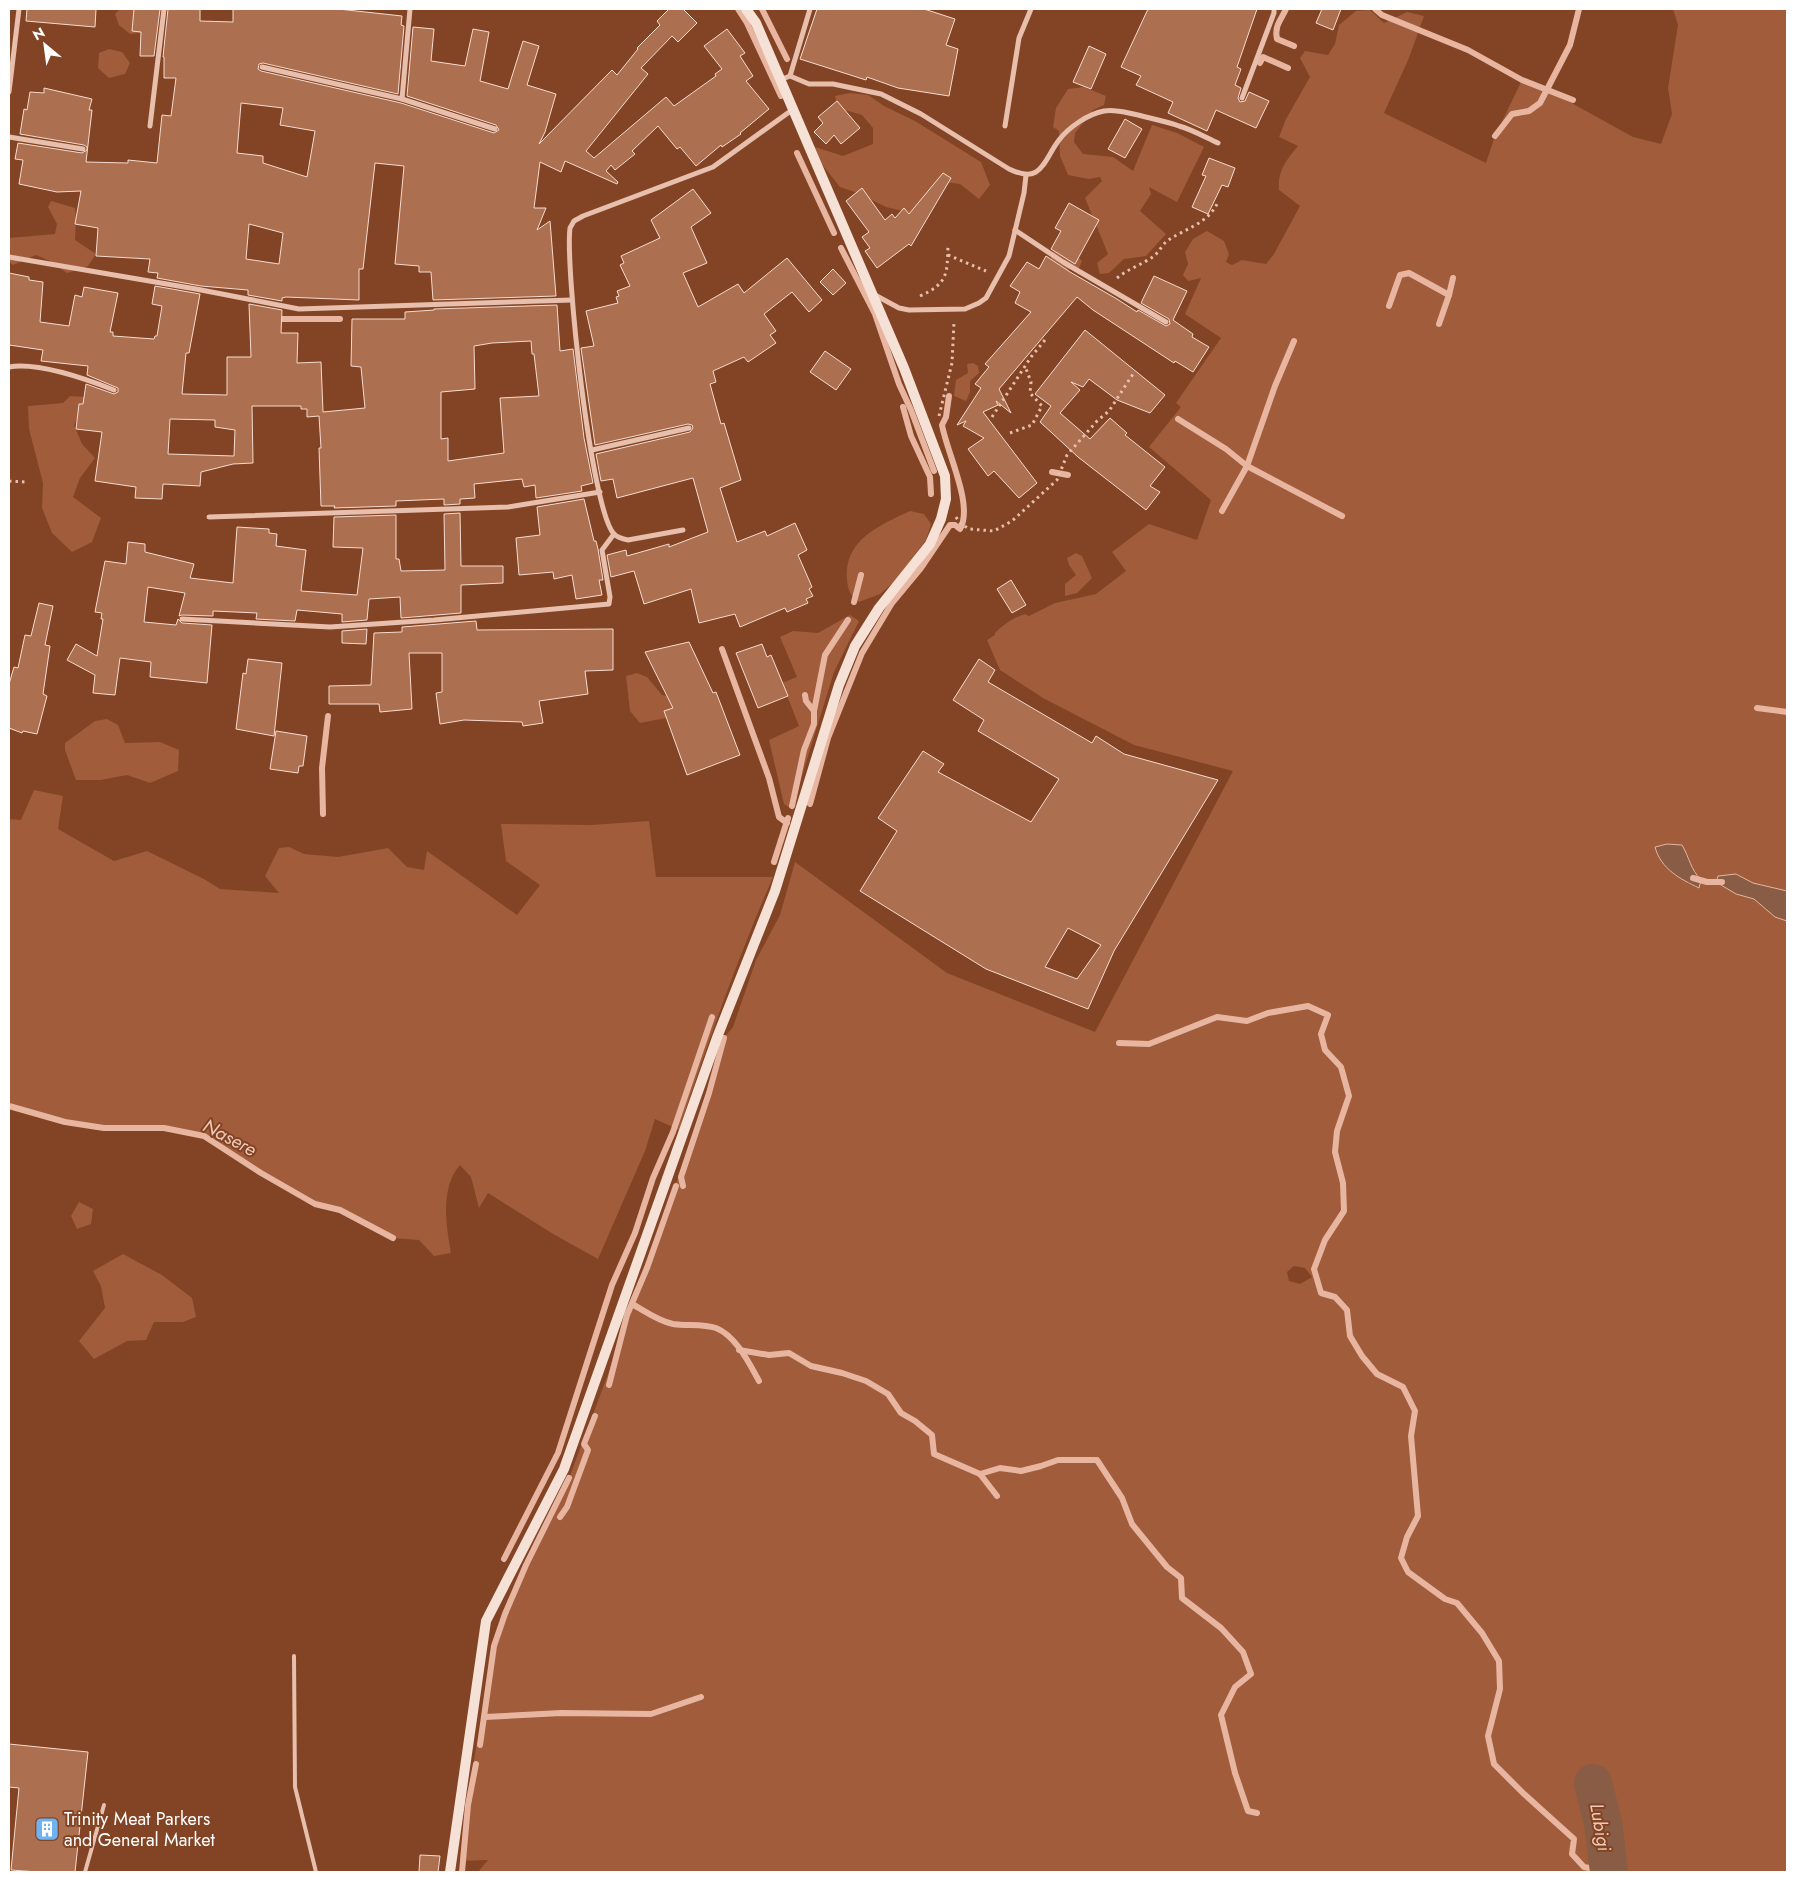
<svg xmlns="http://www.w3.org/2000/svg" width="1796" height="1881" viewBox="0 0 1796 1881" font-family="Jost,sans-serif">
  <rect width="100%" height="100%" fill="#824424"/>
  <!-- green -->
  <g fill="#a05c3b" fill-rule="evenodd">
    <polygon points="120,9 161,9 160,15 149,32 130,34 119,25 115,14"/>
    <path d="M 1673,9 L 1787,9 L 1787,891 L 1753,883 L 1736,874 L 1736,894 L 1754,899 L 1775,917 L 1787,921 L 1787,1872 L 478,1872 L 488,1860 L 460,1861 L 464,1817 L 494,1646 L 505,1614 L 526,1565 L 569,1478 L 607,1377 L 637,1285 L 705,1107 L 724,1038 L 733,1027 L 756,960 L 780,915 L 795,862 L 947,973 L 1095,1032 L 1233,771 L 1134,745 L 1043,698 L 1000,670 L 987,640 L 995,635 L 995,633 C 1005,624 1012,618 1025,614 L 1029,616 L 1055,603 L 1096,594 L 1126,571 L 1112,552 L 1149,524 L 1197,540 L 1211,500 L 1149,447 L 1181,407 L 1176,403 L 1221,338 L 1185,314 L 1201,278 L 1188,281 L 1183,275 L 1188,264 L 1185,252 L 1193,239 L 1207,231 L 1224,241 L 1229,254 L 1226,262 L 1232,265 L 1242,260 L 1266,264 L 1274,254 L 1300,206 L 1279,190 C 1277,172 1286,160 1298,146 L 1279,137 L 1286,119 L 1310,77 L 1300,58 L 1305,51 L 1328,55 L 1335,44 L 1339,25 L 1356,11 L 1370,10 L 1384,23 L 1407,12 L 1424,16 L 1409,58 L 1384,113 L 1486,163 L 1495,136 L 1522,80 L 1548,90 L 1633,137 L 1661,144 L 1672,114 L 1668,88 L 1678,25 ZM 1688,856 L 1692,869 L 1701,880 L 1698,888 L 1687,883 ZM 1294,1266 L 1305,1268 L 1312,1277 L 1300,1284 L 1289,1281 L 1287,1272 Z"/>
    <polygon points="109,49 122,52 130,63 125,74 109,78 98,68 99,53"/>
    <polygon points="1084,87 1106,96 1104,105 1093,110 1075,133 1074,142 1083,154 1113,157 1133,171 1152,125 1177,133 1204,147 1177,202 1149,187 1151,194 1140,211 1166,234 1146,256 1124,259 1109,273 1100,274 1097,263 1108,254 1085,198 1102,181 1100,177 1089,179 1068,175 1060,156 1059,131 1053,127 1056,108 1068,89"/>
    <polygon points="850,93 868,95 884,106 915,121 981,162 990,185 979,199 960,184 937,181 911,213 886,207 858,193 840,187 816,157 815,147 843,156 873,144 873,128 862,115 838,108 835,96"/>
    <polygon points="51,201 75,208 76,219 75,240 96,254 88,266 67,273 50,261 36,255 13,265 9,262 9,238 55,234 57,224 48,207"/>
    <polygon points="1070,249 1082,261 1079,268 1064,270 1051,263 1051,254 1056,250"/>
    <polygon points="973,363 978,366 979,373 970,381 970,392 966,401 954,396 956,380 968,373 967,364"/>
    <polygon points="70,396 102,398 81,410 74,425 82,444 95,458 80,478 73,497 101,518 92,542 72,552 52,533 42,508 43,483 29,429 28,406 63,403"/>
    <path d="M 910,511 L 924,514 L 931,524 L 926,540 L 894,582 L 880,594 L 859,602 C 851,596 848,591 847,580 C 843,540 880,525 910,511 Z"/>
    <polygon points="1076,553 1082,556 1092,578 1077,593 1065,596 1065,584 1076,575 1069,565 1067,558"/>
    <polygon points="850,615 859,621 834,672 804,769 793,810 784,804 769,740 799,726 782,683 797,677 780,637 793,631 818,633"/>
    <polygon points="637,673 647,677 662,695 680,699 683,706 666,718 640,723 630,711 626,676"/>
    <polygon points="107,719 118,725 125,743 160,742 179,750 178,771 150,783 127,775 101,780 76,780 65,750 65,743 95,721"/>
    <path d="M 34,790 L 63,796 L 58,829 L 114,861 L 147,851 L 204,879 L 220,889 L 279,893 L 265,876 L 279,848 L 289,847 L 304,854 L 338,857 L 388,848 L 407,867 L 424,870 L 427,851 L 517,915 L 540,885 L 506,861 L 501,824 L 591,825 L 649,821 L 656,877 L 773,877 C 737,960 707,1044 679,1130 L 655,1119 L 645,1151 L 598,1259 L 553,1234 L 488,1193 L 479,1208 L 471,1177 L 460,1165 C 440,1188 446,1225 451,1253 L 434,1256 L 419,1240 L 393,1238 L 340,1210 L 315,1204 L 261,1173 L 204,1136 L 164,1128 L 103,1128 L 65,1122 L 9,1106 L 9,819 L 21,820 Z"/>
    <polygon points="79,1202 93,1209 91,1224 77,1229 71,1216"/>
    <polygon points="123,1254 162,1275 192,1298 196,1317 183,1322 154,1322 146,1340 127,1341 94,1359 79,1341 105,1308 101,1286 93,1271"/>
  </g>
  <!-- water -->
  <g fill="#895c45" stroke="#e8b6a0">
    <path d="M 1667,844 L 1682,845 C 1690,859 1690,868 1701,880 L 1699,888 C 1680,879 1661,869 1655,847 Z"/>
    <polygon points="1736,874 1753,883 1787,891 1787,921 1775,917 1754,899 1736,894 1716,882 1718,876"/>
  </g>
  <g fill="none" stroke-linecap="round" stroke-linejoin="round">
    <!-- stream -->
    <g stroke="#e8b6a0" stroke-width="6">
      <polyline points="738,9 747,23 781,96"/>
      <polyline points="762,9 787,59"/>
      <path d="M 1286,9 C 1281,20 1274,26 1277,39 L 1294,46"/>
      <polyline points="1375,9 1382,15 1468,50 1522,80 1573,100"/>
      <polyline points="1260,63 1263,57 1288,68"/>
      <polyline points="1495,136 1512,114 1529,111 1540,103 1570,45 1579,9"/>
      <polyline points="797,153 834,233"/>
      <polyline points="841,248 875,314 899,384 911,410 934,471"/>
      <polyline points="1389,306 1400,275 1409,273 1449,295"/>
      <polyline points="275,319 340,319"/>
      <polyline points="1439,324 1449,295 1453,278"/>
      <polyline points="903,407 911,436 930,477 931,494"/>
      <polyline points="1178,419 1226,449 1247,466 1342,516"/>
      <polyline points="1052,472 1068,475"/>
      <polyline points="1222,511 1247,466 1275,386 1294,341"/>
      <polyline points="854,602 861,575"/>
      <polyline points="722,649 769,778 779,817 787,823"/>
      <polyline points="1757,708 1787,712"/>
      <polyline points="814,711 825,655 848,620"/>
      <path d="M 810,804 L 828,738 L 862,653 L 892,603 L 921,568 L 950,525 L 955,525 L 960,529 C 974,506 947,453 942,425 L 946,417 L 949,396"/>
      <polyline points="792,806 804,750 814,724 814,711 806,701 805,695"/>
      <polyline points="323,814 322,768 328,716"/>
      <polyline points="774,862 788,818"/>
      <polyline points="1693,878 1707,882 1722,882"/>
      <polyline points="1119,1043 1149,1044 1217,1017 1247,1021 1268,1013 1308,1006 1328,1015 1321,1034 1325,1050 1341,1067 1349,1096 1337,1131 1335,1152 1343,1183 1344,1211 1325,1240 1314,1269 1321,1293 1335,1297 1347,1310 1350,1336 1362,1356 1377,1374 1403,1387 1415,1411 1411,1436 1418,1516 1407,1537 1401,1558 1408,1572 1445,1599 1457,1603 1482,1633 1499,1661 1500,1689 1488,1736 1494,1764 1523,1793 1574,1839 1572,1854 1584,1867 1609,1872"/>
      <polyline points="9,1106 65,1122 104,1128 164,1128 204,1136 261,1173 315,1204 340,1210 393,1238"/>
      <polyline points="683,1186 681,1177 709,1093 724,1038"/>
      <path d="M 632,1304 C 645,1311 658,1321 673,1324 C 687,1326 703,1324 716,1328 C 736,1336 749,1363 759,1381"/>
      <polyline points="739,1350 769,1355 789,1353 811,1366 842,1373 866,1381 888,1394 901,1413 915,1421 932,1435 934,1454 980,1474 997,1496"/>
      <polyline points="609,1385 627,1315 647,1268 676,1186"/>
      <polyline points="980,1474 1000,1468 1021,1471 1041,1466 1058,1460 1097,1460 1122,1498 1132,1524 1167,1567 1181,1578 1182,1598 1221,1628 1243,1652 1251,1674 1235,1687 1221,1715 1235,1773 1248,1811 1257,1813"/>
      <polyline points="560,1517 567,1507 588,1450 584,1444 595,1416"/>
      <polyline points="504,1559 558,1453 612,1285 635,1233 653,1178 673,1132 712,1017"/>
      <polyline points="485,1717 561,1713 651,1714 701,1697"/>
      <polyline points="480,1745 494,1646 505,1614 526,1565 569,1478"/>
      <polyline points="462,1872 468,1805 476,1764"/>
    </g>
    <!-- river -->
    <polyline stroke="#895c45" stroke-width="38" points="1593,1783 1603,1823 1609,1872"/>
  </g>
  <!-- building -->
  <g fill="#ac6f50" stroke="#f6dbcf" fill-rule="evenodd">
    <polygon points="27,9 96,9 95,27 26,21"/>
    <polygon points="134,9 160,9 154,56 140,56 141,32 132,31"/>
    <path d="M 168,9 L 200,9 L 200,21 L 233,22 L 233,9 L 338,9 L 402,16 L 401,25 L 404,26 L 398,94 L 263,63 L 259,64 L 258,69 L 261,71 L 401,103 L 494,133 L 499,130 L 496,125 L 407,96 L 413,27 L 434,29 L 431,61 L 465,66 L 473,29 L 489,32 L 480,81 L 508,89 L 523,41 L 539,46 L 527,85 L 556,94 L 545,132 L 539,144 L 612,70 L 617,75 L 638,49 L 637,48 L 660,25 L 657,21 L 669,9 L 683,9 L 697,23 L 678,42 L 672,36 L 641,68 L 648,74 L 586,151 L 594,158 L 666,97 L 674,106 L 716,76 L 715,74 L 722,69 L 704,46 L 727,29 L 745,53 L 740,56 L 753,76 L 746,81 L 769,109 L 740,133 L 741,134 L 722,147 L 721,145 L 696,166 L 680,147 L 677,149 L 658,126 L 632,151 L 635,154 L 615,170 L 611,165 L 606,171 L 618,182 L 617,184 L 565,161 L 561,172 L 540,162 L 534,208 L 546,208 L 537,230 L 550,221 L 556,296 L 433,300 L 431,272 L 419,272 L 419,266 L 395,264 L 404,166 L 375,163 L 363,269 L 359,269 L 359,300 L 286,297 L 282,298 L 282,301 L 248,295 L 248,290 L 201,286 L 157,278 L 158,273 L 148,272 L 150,259 L 96,256 L 98,228 L 75,224 L 81,191 L 57,192 L 19,184 L 23,160 L 15,159 L 18,143 L 82,153 L 87,150 L 87,147 L 84,145 L 20,134 L 24,109 L 27,110 L 30,92 L 44,93 L 44,88 L 92,99 L 89,110 L 92,110 L 86,162 L 128,163 L 128,160 L 157,163 L 162,115 L 171,116 L 176,78 L 164,78 L 164,57 L 163,57 ZM 241,103 L 283,108 L 280,125 L 315,131 L 307,177 L 263,163 L 263,156 L 237,153 ZM 249,224 L 283,233 L 279,264 L 246,259 Z"/>
    <polygon points="817,9 924,9 955,19 946,45 958,49 949,96 898,88 867,77 866,80 800,59"/>
    <polygon points="1148,9 1257,9 1237,67 1241,69 1235,85 1241,88 1238,98 1240,102 1245,101 1249,92 1269,101 1256,128 1216,110 1207,131 1168,113 1173,102 1136,85 1141,76 1121,67"/>
    <polygon points="1322,9 1341,9 1333,30 1316,23"/>
    <polygon points="1089,46 1106,54 1091,89 1073,82"/>
    <polygon points="837,101 860,128 841,144 834,135 826,144 814,132 823,123 818,117"/>
    <polygon points="1125,119 1142,129 1125,158 1108,149"/>
    <polygon points="1209,158 1235,168 1228,187 1222,185 1208,214 1192,207 1206,176 1202,175"/>
    <polygon points="943,173 951,178 911,246 909,244 877,268 865,251 870,248 862,237 869,232 846,201 862,188 885,220 892,214 895,218 904,208 909,214"/>
    <polygon points="693,189 711,213 691,227 707,263 683,273 698,307 738,284 744,293 787,258 822,300 809,312 792,292 764,314 776,331 770,335 776,343 748,362 744,357 713,371 716,382 710,384 721,424 724,423 741,480 720,488 737,542 765,531 767,536 795,523 807,550 798,555 812,587 809,589 813,596 806,599 808,603 787,612 785,608 740,627 735,614 699,623 691,589 644,604 634,571 611,577 607,555 626,550 627,556 669,544 669,547 708,532 693,478 617,498 613,479 601,481 596,454 690,432 693,428 692,425 688,424 595,445 581,348 594,346 586,311 618,303 616,297 619,296 617,291 630,286 620,265 624,263 621,256 660,238 651,220"/>
    <polygon points="1069,203 1099,220 1075,264 1051,249 1061,231 1055,228"/>
    <polygon points="1046,256 1070,272 1117,299 1137,312 1138,310 1166,326 1170,324 1169,319 1141,303 1154,276 1187,291 1173,320 1193,334 1192,337 1209,347 1193,372 1175,361 1174,363 1093,310 1077,297 999,389 1011,413 996,401 998,405 983,412 1037,483 1019,498 994,471 988,476 968,449 984,438 963,426 966,421 957,425 981,388 975,384 989,367 985,364 1031,312 1015,303 1020,292 1010,286 1027,262 1039,269"/>
    <polygon points="833,269 846,283 833,295 820,282"/>
    <path d="M 9,273 L 29,277 L 29,280 L 43,282 L 40,322 L 69,326 L 75,295 L 82,297 L 84,287 L 118,293 L 110,332 L 113,332 L 113,336 L 154,339 L 155,336 L 157,336 L 162,306 L 152,304 L 155,286 L 200,294 L 189,353 L 186,353 L 182,394 L 227,395 L 227,357 L 251,357 L 249,304 L 282,310 L 281,333 L 298,333 L 297,363 L 321,362 L 323,412 L 365,408 L 361,367 L 351,366 L 352,319 L 405,319 L 405,312 L 434,310 L 434,309 L 557,305 L 560,351 L 573,349 L 584,438 L 593,483 L 581,486 L 582,491 L 536,498 L 535,485 L 524,487 L 522,479 L 474,484 L 475,498 L 460,499 L 460,504 L 444,505 L 444,499 L 396,501 L 396,506 L 334,508 L 335,506 L 321,506 L 319,448 L 321,448 L 319,416 L 307,417 L 307,409 L 301,409 L 301,406 L 252,406 L 253,463 L 233,464 L 201,472 L 200,486 L 163,484 L 162,499 L 135,498 L 136,487 L 95,481 L 102,432 L 76,429 L 79,404 L 83,404 L 86,384 L 114,394 L 118,392 L 118,388 L 87,375 L 88,366 L 41,361 L 43,350 L 9,345 ZM 531,341 L 532,354 L 534,354 L 539,396 L 500,398 L 504,453 L 448,461 L 448,438 L 441,439 L 441,392 L 475,389 L 474,346 L 492,343 ZM 170,419 L 215,420 L 215,427 L 235,430 L 234,456 L 168,454 Z"/>
    <polygon points="1085,330 1165,395 1150,413 1117,400 1089,379 1083,387 1071,382 1080,390 1060,413 1090,439 1110,418 1127,433 1125,435 1165,467 1150,486 1160,492 1146,510 1078,457 1040,422 1051,406 1035,394"/>
    <polygon points="825,351 851,369 836,390 810,372"/>
    <polygon points="584,499 594,541 596,541 598,549 603,580 599,580 602,595 576,599 572,575 554,579 553,572 519,575 516,538 540,535 537,507"/>
    <polygon points="460,513 461,566 503,566 503,583 461,585 461,613 401,618 400,597 369,599 367,620 342,622 342,614 297,610 295,621 256,619 257,613 213,611 213,616 182,615 179,616 185,593 148,587 144,622 176,625 178,619 182,623 212,625 207,683 150,677 151,662 120,658 115,695 93,693 95,675 67,660 76,644 97,656 103,619 101,619 102,613 95,612 105,561 126,564 128,542 145,544 145,552 194,564 190,578 233,583 237,527 269,529 269,533 277,534 276,546 306,550 301,591 357,595 363,548 333,547 334,517 396,515 396,559 399,559 401,571 445,570 444,514"/>
    <polygon points="1011,580 1026,605 1012,613 997,589"/>
    <polygon points="39,603 53,606 45,645 50,646 43,694 47,696 37,734 23,731 22,733 9,728 9,684 14,667 18,668 25,635 31,636"/>
    <polygon points="476,621 477,630 613,629 613,670 585,671 588,694 539,701 543,723 523,726 522,722 464,720 440,724 436,693 442,692 442,653 409,653 412,709 380,712 379,704 329,704 329,686 371,685 374,633 402,632 402,627"/>
    <polygon points="367,629 366,644 342,643 342,631"/>
    <polygon points="689,642 713,693 716,692 740,755 687,775 664,711 673,708 645,652"/>
    <polygon points="762,644 767,657 771,655 788,696 758,708 736,653"/>
    <polygon points="248,659 282,663 274,736 236,729 243,673 246,674"/>
    <path d="M 979,659 L 995,670 L 988,682 L 1092,743 L 1096,736 L 1124,754 L 1218,780 L 1114,951 L 1088,1009 L 986,969 L 860,891 L 897,831 L 878,818 L 923,751 L 944,764 L 938,772 L 1031,822 L 1059,779 L 978,731 L 984,720 L 953,700 ZM 1068,928 L 1101,945 L 1077,979 L 1045,967 Z"/>
    <polygon points="276,731 307,736 303,766 299,766 298,773 270,769"/>
    <polygon points="9,1744 88,1752 75,1872 39,1872 11,1870 19,1788 9,1787"/>
    <polygon points="420,1855 440,1856 438,1872 419,1872"/>
  </g>
  <g fill="none" stroke-linecap="round" stroke-linejoin="round">
    <!-- path -->
    <g stroke="#e7bfac" stroke-width="3" stroke-dasharray="2.5 4" stroke-linecap="butt">
      <polyline points="948,255 986,271"/>
      <path d="M 1117,278 C 1128,269 1143,264 1154,256 C 1159,252 1162,245 1167,241 C 1184,229 1207,224 1217,204"/>
      <path d="M 920,296 C 949,283 947,273 948,244"/>
      <polyline points="939,416 952,363 954,322"/>
      <polyline points="992,417 1031,357 1045,340"/>
      <polyline points="1010,433 1032,425 1042,406 1030,393 1031,382 1025,366"/>
      <polyline points="9,481 25,482"/>
      <polyline points="956,517 960,523 969,529 994,531 1012,521 1057,480 1067,455 1097,421 1109,411 1133,374"/>
    </g>
    <!-- lane -->
    <g stroke="#e7bfac" stroke-width="4">
      <polyline points="294,1656 295,1787 316,1872"/>
      <polyline points="85,1872 104,1805"/>
    </g>
    <!-- street -->
    <g stroke="#e7bfac" stroke-width="5">
      <polyline points="262,67 402,99 495,129"/>
      <path d="M 790,76 L 809,84 L 833,84 L 881,94 L 921,114 L 1009,169 C 1042,185 1043,161 1059,140 C 1069,127 1088,114 1104,111 C 1116,109 1127,113 1138,115 C 1152,119 1166,121 1179,126 C 1193,130 1205,137 1218,143"/>
      <polyline points="780,80 790,76 810,9"/>
      <polyline points="9,92 19,9"/>
      <polyline points="1242,98 1274,13 1274,9"/>
      <polyline points="402,99 410,9"/>
      <polyline points="150,126 164,9"/>
      <polyline points="1005,126 1019,38 1031,9"/>
      <polyline points="9,137 83,149"/>
      <polyline points="1015,230 1063,262 1166,322"/>
      <polyline points="9,257 196,289 299,309 572,300"/>
      <polyline points="875,295 899,308 909,310 965,309 979,303 986,298 1009,256 1024,193 1026,175"/>
      <path d="M 9,367 C 38,362 86,379 114,390"/>
      <polyline points="592,450 689,428"/>
      <polyline points="209,517 508,507 600,492"/>
      <path d="M 683,530 L 628,540 C 623,539 618,538 614,534 C 591,510 565,267 570,228 L 574,221 L 583,216 L 713,167 L 792,110"/>
      <polyline points="182,619 330,627 434,620 609,604 610,597 602,550 614,534"/>
    </g>
    <!-- secondary -->
    <polyline stroke="#f6e1d6" stroke-width="10" points="450,1872 486,1621 564,1469 718,1035 775,891 839,685 855,646 879,608 930,544 941,519 946,499 945,476 904,368 756,23 746,9"/>
  </g>
  <!-- icons -->
  <defs>
    <g id="building-square" transform="scale(1.25)"><rect x="-9" y="-9" width="18" height="18" rx="4" fill="#6fb2f2" stroke="#824424"/><path d="M-4-6H4V6H1V3H-1V6H-4ZM-2.5-4.3h1.7v1.8h-1.7ZM.8-4.3h1.7v1.8H.8ZM-2.5-1h1.7V.8h-1.7ZM.8-1h1.7V.8H.8Z" fill="#fff"/></g>
  </defs>
  <g fill-rule="evenodd">
    <use href="#building-square" x="47" y="1829"/>
  </g>
  <g text-anchor="middle" stroke-width="4" stroke-linejoin="round" paint-order="stroke">
    <!-- poi labels -->
    <g font-size="18" fill="#fff" stroke="#824424" text-anchor="start">
      <text x="64" y="1825">Trinity Meat Parkers<tspan x="64" dy="21">and General Market</tspan></text>
    </g>
    <!-- water labels -->
    <g font-size="19" font-style="italic" fill="#efc9b7" stroke="#824424">
      <text transform="translate(230 1137) rotate(28)" y="7">Nasere</text>
      <text transform="translate(1601 1827) rotate(80)" y="7">Lubigi</text>
    </g>
  </g>
  <!-- border -->
  <rect width="1796" height="1881" fill="none" stroke="#ffffff" stroke-width="20"/>
  <!-- north arrow -->
  <g transform="translate(45 45) rotate(331)" stroke="#824424" stroke-width="4" paint-order="stroke">
  <path d="M0-4L9 19L0 12L-9 19Z" fill="#ffffff"/>
  <text y="-8" font-size="14" font-weight="bold" text-anchor="middle" fill="#ffffff">N</text>
  </g>
</svg>
